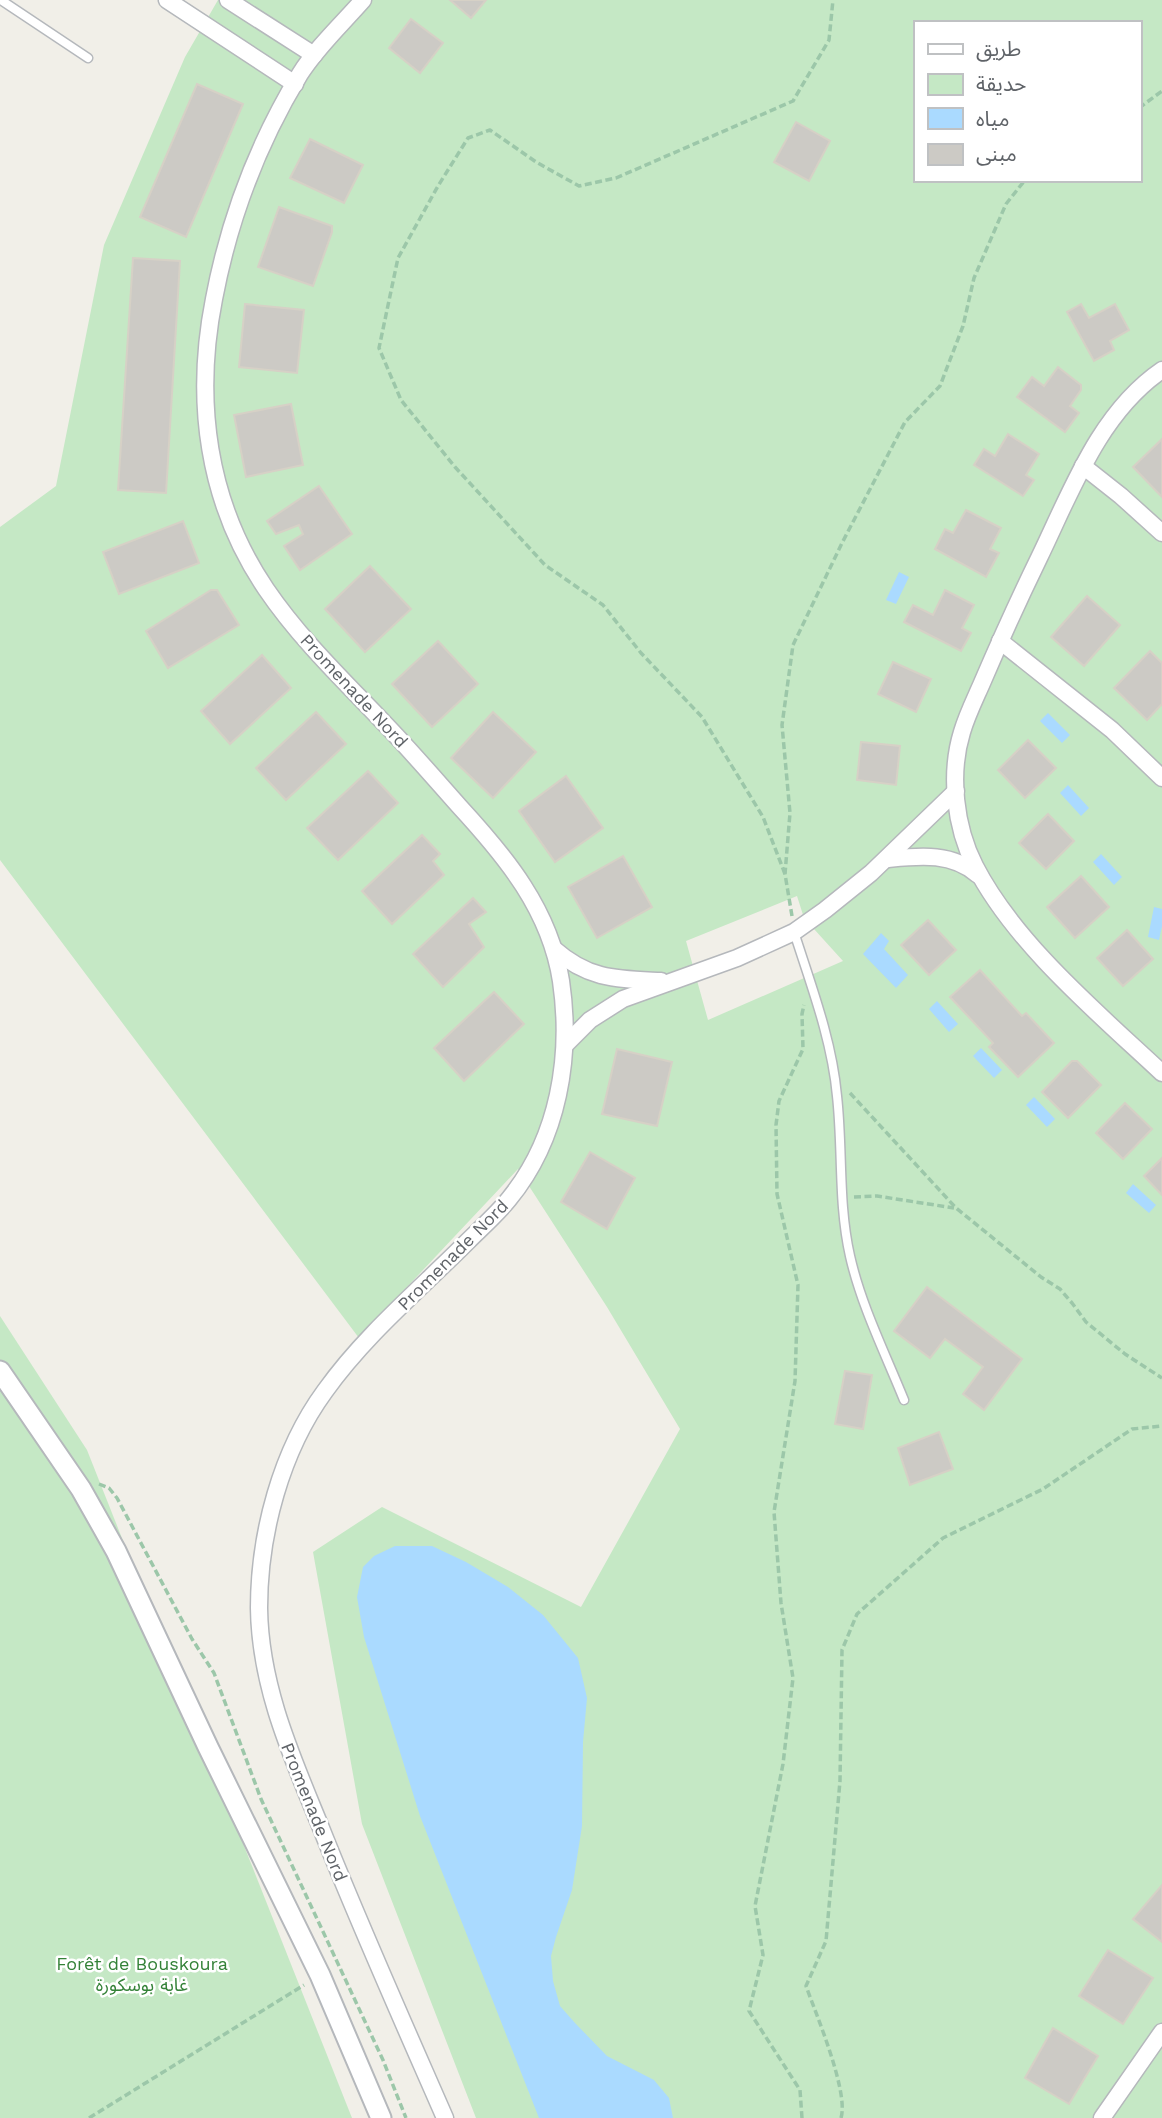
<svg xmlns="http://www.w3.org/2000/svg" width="1162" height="2118" viewBox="0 0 1162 2118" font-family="'Work Sans','Noto Sans Arabic',sans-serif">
  <rect width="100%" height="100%" fill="#f1efe8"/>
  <!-- green -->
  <g fill="#c5e8c5" fill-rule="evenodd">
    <path d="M 218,0 L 1162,0 L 1162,2118 L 476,2118 L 362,1824 L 313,1552 L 382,1507 L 581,1607 L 680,1429 L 607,1307 L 518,1169 L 359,1338 L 0,860 L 0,527 L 56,486 L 104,245 L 185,57 ZM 915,23 L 1139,23 L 1139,180 L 915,180 ZM 797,896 L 804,918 L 843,961 L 708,1020 L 686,941 Z"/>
    <polygon points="0,1316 87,1450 352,2118 0,2118"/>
  </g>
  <!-- water -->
  <g fill="#aadaff">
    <polygon points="899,572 909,577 896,604 886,600"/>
    <polygon points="1048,713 1070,735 1062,743 1040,721"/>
    <polygon points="1068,785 1089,808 1081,816 1060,793"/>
    <polygon points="1101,854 1122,877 1114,885 1093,862"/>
    <polygon points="1154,907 1162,909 1162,926 1159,940 1148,937"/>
    <polygon points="881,933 889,941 884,949 908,975 896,988 863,954"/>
    <polygon points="937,1001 958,1024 949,1032 929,1009"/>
    <polygon points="981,1048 1002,1070 994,1078 973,1056"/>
    <polygon points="1034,1097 1055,1119 1047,1127 1026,1105"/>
    <polygon points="1133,1184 1156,1205 1149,1213 1126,1193"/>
    <polygon points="395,1546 432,1546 466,1562 508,1587 543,1615 578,1658 587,1698 583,1742 582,1826 572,1890 556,1937 551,1956 553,1981 560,2006 575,2023 607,2056 654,2080 669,2098 673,2118 539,2118 420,1816 364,1637 357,1597 363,1567 374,1556"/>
  </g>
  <!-- building -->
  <g fill="#cccac5" stroke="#d6d1c6" stroke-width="2">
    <polygon points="450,0 486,0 471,18"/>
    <polygon points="411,19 443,43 420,73 389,48"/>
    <polygon points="197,84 243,104 186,237 140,217"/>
    <polygon points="796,122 830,141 809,181 774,162"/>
    <polygon points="310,139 363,165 344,203 290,178"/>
    <polygon points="279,207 332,226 332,232 313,286 258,267"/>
    <polygon points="133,258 180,261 166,493 118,490"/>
    <polygon points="245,304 304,310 297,373 239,367"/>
    <polygon points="1081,304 1089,318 1115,304 1129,330 1110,341 1114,350 1094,361 1067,312"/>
    <polygon points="1058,367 1081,385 1081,390 1070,406 1079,413 1065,432 1017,397 1032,377 1044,386"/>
    <polygon points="291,404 303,465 246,477 234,415"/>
    <polygon points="1008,434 1039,454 1026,475 1034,480 1023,496 974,465 984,449 995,456"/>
    <polygon points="1162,439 1162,497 1133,467"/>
    <polygon points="319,486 352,534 300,570 284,546 303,534 299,525 276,534 267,521"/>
    <polygon points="966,510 1001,528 990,549 999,553 986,577 935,549 945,529 953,533"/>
    <polygon points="183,521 199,563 119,594 103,552"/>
    <polygon points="370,566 411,609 365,652 325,609"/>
    <polygon points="211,590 217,590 239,625 168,668 146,631"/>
    <polygon points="945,590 974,605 962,628 971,633 961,651 904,622 913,605 933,615"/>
    <polygon points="1087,596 1120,625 1084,666 1051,637"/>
    <polygon points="438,641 478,684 432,727 392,684"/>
    <polygon points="1150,651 1162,663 1162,704 1147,720 1114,688"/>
    <polygon points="262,655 291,688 230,744 201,711"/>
    <polygon points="893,662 931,679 916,712 878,694"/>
    <polygon points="316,712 346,744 286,800 256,768"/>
    <polygon points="493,712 536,752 493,798 451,758"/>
    <polygon points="1028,740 1056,768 1025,798 998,770"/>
    <polygon points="861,742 900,746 896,785 857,780"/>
    <polygon points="368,771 398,803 338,860 307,828"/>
    <polygon points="566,776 603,828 555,862 519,811"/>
    <polygon points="1048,814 1074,841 1046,869 1019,843"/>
    <polygon points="422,835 440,854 433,861 444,875 392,924 362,891"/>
    <polygon points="623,856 652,907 597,938 568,887"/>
    <polygon points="1081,876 1109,907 1075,938 1047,907"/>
    <polygon points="473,898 486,912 469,924 484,947 443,987 413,954"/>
    <polygon points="928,920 956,950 929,975 901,945"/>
    <polygon points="1127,930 1153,959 1123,986 1097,958"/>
    <polygon points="980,970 1022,1016 1026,1013 1054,1043 1018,1077 989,1047 993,1043 950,997"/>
    <polygon points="494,992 524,1024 464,1081 434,1048"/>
    <polygon points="617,1049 672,1062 657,1126 602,1114"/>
    <polygon points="1072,1061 1077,1061 1101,1085 1068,1118 1042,1092"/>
    <polygon points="1125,1103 1152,1129 1123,1159 1096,1133"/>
    <polygon points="590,1152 635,1178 607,1229 561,1202"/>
    <polygon points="1162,1158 1162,1195 1144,1176"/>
    <polygon points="927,1287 1022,1359 984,1410 963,1394 983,1367 945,1339 930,1358 894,1331"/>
    <polygon points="845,1371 872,1375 863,1429 835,1424"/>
    <polygon points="939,1432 953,1469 910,1485 898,1448"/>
    <polygon points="1162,1885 1162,1942 1133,1919"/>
    <polygon points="1108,1950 1153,1978 1123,2024 1079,1996"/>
    <polygon points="1053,2028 1098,2056 1069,2104 1025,2078"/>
  </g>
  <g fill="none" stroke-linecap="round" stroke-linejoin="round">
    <!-- service casing -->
    <g stroke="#b5b8bc" stroke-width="11">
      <g id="service">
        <polyline points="1,0 88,58"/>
        <path d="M 794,932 C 811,985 832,1040 837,1096 C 843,1150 838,1203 850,1256 C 861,1305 885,1353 904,1400"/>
      </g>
    </g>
    <!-- minor casing -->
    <g stroke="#b5b8bc" stroke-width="19">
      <g id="minor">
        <polyline points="167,0 295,84"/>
        <polyline points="228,0 314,55"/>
        <path d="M 363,0 C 342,24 317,47 300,74 C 258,143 229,220 214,299 C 194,400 207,502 266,589 C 300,639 344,681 386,725 C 411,751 435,779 459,806 C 506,857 550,910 561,981 C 572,1056 559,1138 509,1199 C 497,1214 481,1228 467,1242 C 419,1290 365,1335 325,1391 C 281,1451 259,1534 259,1608 C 260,1687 292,1757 321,1828 C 360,1926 403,2022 445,2118"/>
        <path d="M 1162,370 C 1099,413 1071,492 1039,558 C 1019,599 1000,641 982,683 C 975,699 967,715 962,732 C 949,774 955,827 975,866 C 1015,944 1099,1014 1162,1073"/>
        <polyline points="1083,466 1121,496 1162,533"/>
        <polyline points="1000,641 1112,730 1162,778"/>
        <path d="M 887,859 C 919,856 952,852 978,875"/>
        <path d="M 554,949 C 589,980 617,979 661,981"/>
        <polyline points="566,1044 590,1020 623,999 737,958 794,932 825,910 871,873 956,791"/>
        <polyline points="1102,2118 1162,2032"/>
      </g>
    </g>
    <!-- tertiary casing -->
    <g stroke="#b5b8bc" stroke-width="23">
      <polyline id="tertiary" points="0,1371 81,1489 116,1551 208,1747 320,1975 381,2118"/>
    </g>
    <!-- path -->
    <g stroke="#9cc7a9" stroke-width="3.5" stroke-dasharray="7 3.5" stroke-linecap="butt">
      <polyline points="1139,108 1162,91"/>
      <polyline points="785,874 763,817 702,717 641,653 603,605 545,565 455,467 401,400 379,348 398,258 438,186 468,138 490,130 536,162 579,186 616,178 793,101 829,40 833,0"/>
      <polyline points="792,916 785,874 790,813 782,725 793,645 842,543 905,422 940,386 963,326 974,278 1006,204 1025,180"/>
      <polyline points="850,1093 956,1208 1041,1277 1060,1289 1072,1303 1086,1322 1125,1354 1162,1378"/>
      <polyline points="854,1197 877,1196 954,1208"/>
      <polyline points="99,1484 109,1488 117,1498 192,1639 214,1673 261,1799 383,2060 406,2118"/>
      <polyline points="89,2118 304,1985"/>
      <polyline points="802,2118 800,2090 749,2011 763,1955 755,1906 783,1764 793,1678 781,1603 774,1512 795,1381 798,1285 777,1194 776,1125 779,1101 803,1049 802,1014 804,1005"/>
      <path d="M 841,2118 C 849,2092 816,2014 806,1986 L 826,1941 L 840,1781 L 842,1650 L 857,1614 L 943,1538 L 1043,1489 L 1132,1429 L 1162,1426"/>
    </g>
    <!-- service -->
    <use href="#service" stroke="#fff" stroke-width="8"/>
    <!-- minor -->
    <use href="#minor" stroke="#fff" stroke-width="16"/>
    <!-- tertiary -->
    <use href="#tertiary" stroke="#fff" stroke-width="19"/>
  </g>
  <g text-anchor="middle" stroke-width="5" stroke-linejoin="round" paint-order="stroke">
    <!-- street labels -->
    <g font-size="18" fill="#5f6368" stroke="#fff">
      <text transform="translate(354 691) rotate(47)" y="6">Promenade Nord</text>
      <text transform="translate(453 1255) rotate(-45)" y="6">Promenade Nord</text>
      <text transform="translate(314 1812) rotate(68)" y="6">Promenade Nord</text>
    </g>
    <!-- park labels -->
    <g font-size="18" fill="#348238" stroke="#fff">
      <text x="142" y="1970">Forêt de Bouskoura<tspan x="142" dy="21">غابة بوسكورة</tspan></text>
    </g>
  </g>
  <!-- legend -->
  <rect x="914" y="21" width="228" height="161" fill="#ffffff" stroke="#bfc1c3" stroke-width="2"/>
  <rect x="928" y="44" width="35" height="10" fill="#ffffff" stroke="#bfc1c3" stroke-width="2"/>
  <text x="976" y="56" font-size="21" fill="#5f6368">طريق</text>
  <rect x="928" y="74" width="35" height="21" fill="#c5e8c5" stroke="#bfc1c3" stroke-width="2"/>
  <text x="976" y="91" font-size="21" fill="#5f6368">حديقة</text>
  <rect x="928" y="108" width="35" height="21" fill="#aadaff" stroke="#bfc1c3" stroke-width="2"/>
  <text x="976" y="126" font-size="21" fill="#5f6368">مياه</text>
  <rect x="928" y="144" width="35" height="21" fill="#cccac5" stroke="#bfc1c3" stroke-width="2"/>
  <text x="976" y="161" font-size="21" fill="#5f6368">مبنى</text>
</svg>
